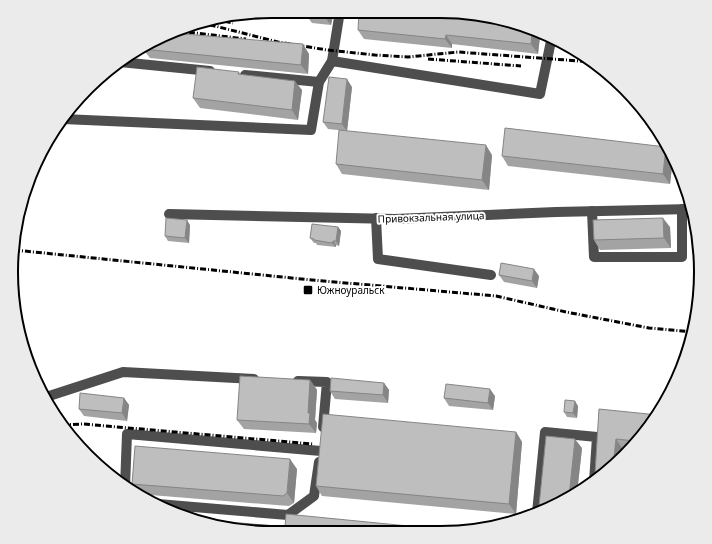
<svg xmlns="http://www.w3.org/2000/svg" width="712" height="544" viewBox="0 0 712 544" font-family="'Noto Sans',sans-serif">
  <rect width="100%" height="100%" fill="#fff"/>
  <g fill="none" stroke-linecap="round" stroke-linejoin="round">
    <!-- minor -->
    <g stroke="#4e4e4e" stroke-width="10">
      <polyline points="332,61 340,11"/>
      <polyline points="120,62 210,71"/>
      <polyline points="245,75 319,82"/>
      <polyline points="63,119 311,130 319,82 332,61 540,94 551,41"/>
      <polyline points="592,211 594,257 682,257 682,209"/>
      <polyline points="169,214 395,219 556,212 692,209"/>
      <polyline points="376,218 378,259 491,275"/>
      <polyline points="298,381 327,382 323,427"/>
      <polyline points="46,397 123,372 254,379"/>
      <polyline points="125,487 127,434 321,451"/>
      <polyline points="158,504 288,515 314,496 319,462"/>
      <polyline points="537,513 545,432 597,437 594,482"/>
    </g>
    <!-- rail -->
    <g stroke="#000" stroke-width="3" stroke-dasharray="6 2 1 2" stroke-linecap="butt">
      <polyline points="214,19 233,23"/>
      <polyline points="199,22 278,42 327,50 375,55 408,57 458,52 593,62"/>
      <polyline points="178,31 246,39"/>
      <polyline points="428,59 521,66"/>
      <polyline points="14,250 312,280 496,296 566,312 649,328 693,332"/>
      <polyline points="62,425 83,424 313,444"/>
      <polyline points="205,523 230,526"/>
    </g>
  </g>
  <!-- wall -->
  <g fill="#a3a3a3">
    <polygon points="276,11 334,11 331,25 312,23 306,15"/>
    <polygon points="234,16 233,20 222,18"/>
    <polygon points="358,30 540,36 538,54 452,44 452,48 364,39"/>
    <polygon points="143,49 309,54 308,74 150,58"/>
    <polygon points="239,72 240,74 302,90 298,120 200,108 193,98"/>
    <polygon points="352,87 347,131 328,129 323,122"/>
    <polygon points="633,102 645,114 640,113 633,104"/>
    <polygon points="670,152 673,157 670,184 508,166 502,156"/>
    <polygon points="492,155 489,190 342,174 336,164"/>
    <polygon points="190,225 189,243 168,241 165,236"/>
    <polygon points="338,227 341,231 339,246 336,245 336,247 317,245 316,243 314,243 310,238"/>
    <polygon points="670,227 671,248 600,250 594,240"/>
    <polygon points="499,275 539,276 537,288 504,282"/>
    <polygon points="310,380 317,390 315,420 317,423 316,433 244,429 237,420"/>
    <polygon points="384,383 389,390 388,403 335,399 330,391"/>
    <polygon points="495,396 493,410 449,406 444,398"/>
    <polygon points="124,398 129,405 127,421 84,416 79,409"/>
    <polygon points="578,406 577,418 567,417 564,412"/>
    <polygon points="599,409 657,417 631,449 622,448 594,477 595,474"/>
    <polygon points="516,432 522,442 516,514 322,496 316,486"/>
    <polygon points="582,448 577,493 542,510 539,506"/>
    <polygon points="297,469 294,503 289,506 138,494 132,484"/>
  </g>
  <!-- shaded-wall -->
  <g fill="#858585">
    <polygon points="325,11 334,11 331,25 324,16"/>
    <polygon points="230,16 234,16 233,20"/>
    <polygon points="532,32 540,36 538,54 531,44"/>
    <polygon points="446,35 452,44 452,48 445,39"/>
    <polygon points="303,44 309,54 308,74 301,65"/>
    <polygon points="347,79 352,87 347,131 342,124"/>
    <polygon points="295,81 302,90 298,120 292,110"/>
    <polygon points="486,145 492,155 489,190 482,180"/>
    <polygon points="666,147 673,157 670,184 663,174"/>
    <polygon points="663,218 670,227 671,248 664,238"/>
    <polygon points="187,220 190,225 189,243 185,238"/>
    <polygon points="338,227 341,231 339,246 336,241"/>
    <polygon points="333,241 336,245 336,247 332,243"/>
    <polygon points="534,269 539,276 537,288 532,281"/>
    <polygon points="310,380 317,390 315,420 317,423 316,433 309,424 308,413"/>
    <polygon points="384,383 389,390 388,403 383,395"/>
    <polygon points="490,389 495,396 493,410 488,403"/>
    <polygon points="124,398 129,405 127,421 122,413"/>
    <polygon points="575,401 578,406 577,418 573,413"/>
    <polygon points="516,432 522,442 516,514 509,504"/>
    <polygon points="575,439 582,448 577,493 569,497"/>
    <polygon points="616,439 622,448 620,460 613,466"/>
    <polygon points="290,459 297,469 294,503 287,493"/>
  </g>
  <!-- building -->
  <g fill="#bebebe" stroke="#858585">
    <polygon points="305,11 325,11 324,16 305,13"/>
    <polygon points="359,11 457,12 508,20 532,32 531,44 446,35 445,39 358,30"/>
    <polygon points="172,33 303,44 301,65 143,49 143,45"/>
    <polygon points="197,67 239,72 238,74 295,81 292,110 193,98"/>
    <polygon points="329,77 347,79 342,124 323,122"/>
    <polygon points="505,128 666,147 663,174 502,156"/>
    <polygon points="339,130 486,145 482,180 336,164"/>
    <polygon points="166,218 187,220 185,238 165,236"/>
    <polygon points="663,218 664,238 594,240 593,220"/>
    <polygon points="312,224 338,227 336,241 333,241 332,243 314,240 314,239 310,238"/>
    <polygon points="501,263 534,269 532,281 499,275"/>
    <polygon points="240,376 310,380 308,413 310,413 309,424 237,420"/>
    <polygon points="331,378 384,383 383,395 330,391"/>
    <polygon points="446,384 490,389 488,403 444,398"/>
    <polygon points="80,393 124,398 122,413 79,409"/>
    <polygon points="565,400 575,401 573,413 564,412"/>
    <polygon points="599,409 658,415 635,444 635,441 616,439 613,466 591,484 591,479 594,477 595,474"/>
    <polygon points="323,414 516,432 509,504 316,486"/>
    <polygon points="546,436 575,439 569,497 549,507 539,506"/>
    <polygon points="135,446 290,459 287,493 283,496 132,484"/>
    <polygon points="286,514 459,531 238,531 218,526 219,521 285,527"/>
  </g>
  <!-- markers -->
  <rect fill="#000" stroke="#fff" stroke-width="1.5" x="303" y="285" width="10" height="10" rx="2"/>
  <g text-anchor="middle" stroke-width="4" stroke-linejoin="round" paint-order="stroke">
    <!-- street labels -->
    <g font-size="10" fill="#000" stroke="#fff">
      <text transform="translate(431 217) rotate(-2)" y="4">Привокзальная улица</text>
    </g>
    <!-- poi labels -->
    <g font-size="10" fill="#000" stroke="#fff" text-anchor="start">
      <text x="317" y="294">Южноуральск</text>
    </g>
  </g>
  <!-- crop -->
  <path d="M0 0H712V544H0ZM272 18H440A254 254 0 0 1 694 272V272A254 254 0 0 1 440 526H272A254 254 0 0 1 18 272V272A254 254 0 0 1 272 18Z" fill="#ebebeb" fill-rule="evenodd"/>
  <path fill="none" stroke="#000" stroke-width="2" d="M272 18H440A254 254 0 0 1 694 272V272A254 254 0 0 1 440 526H272A254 254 0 0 1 18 272V272A254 254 0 0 1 272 18Z"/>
</svg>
